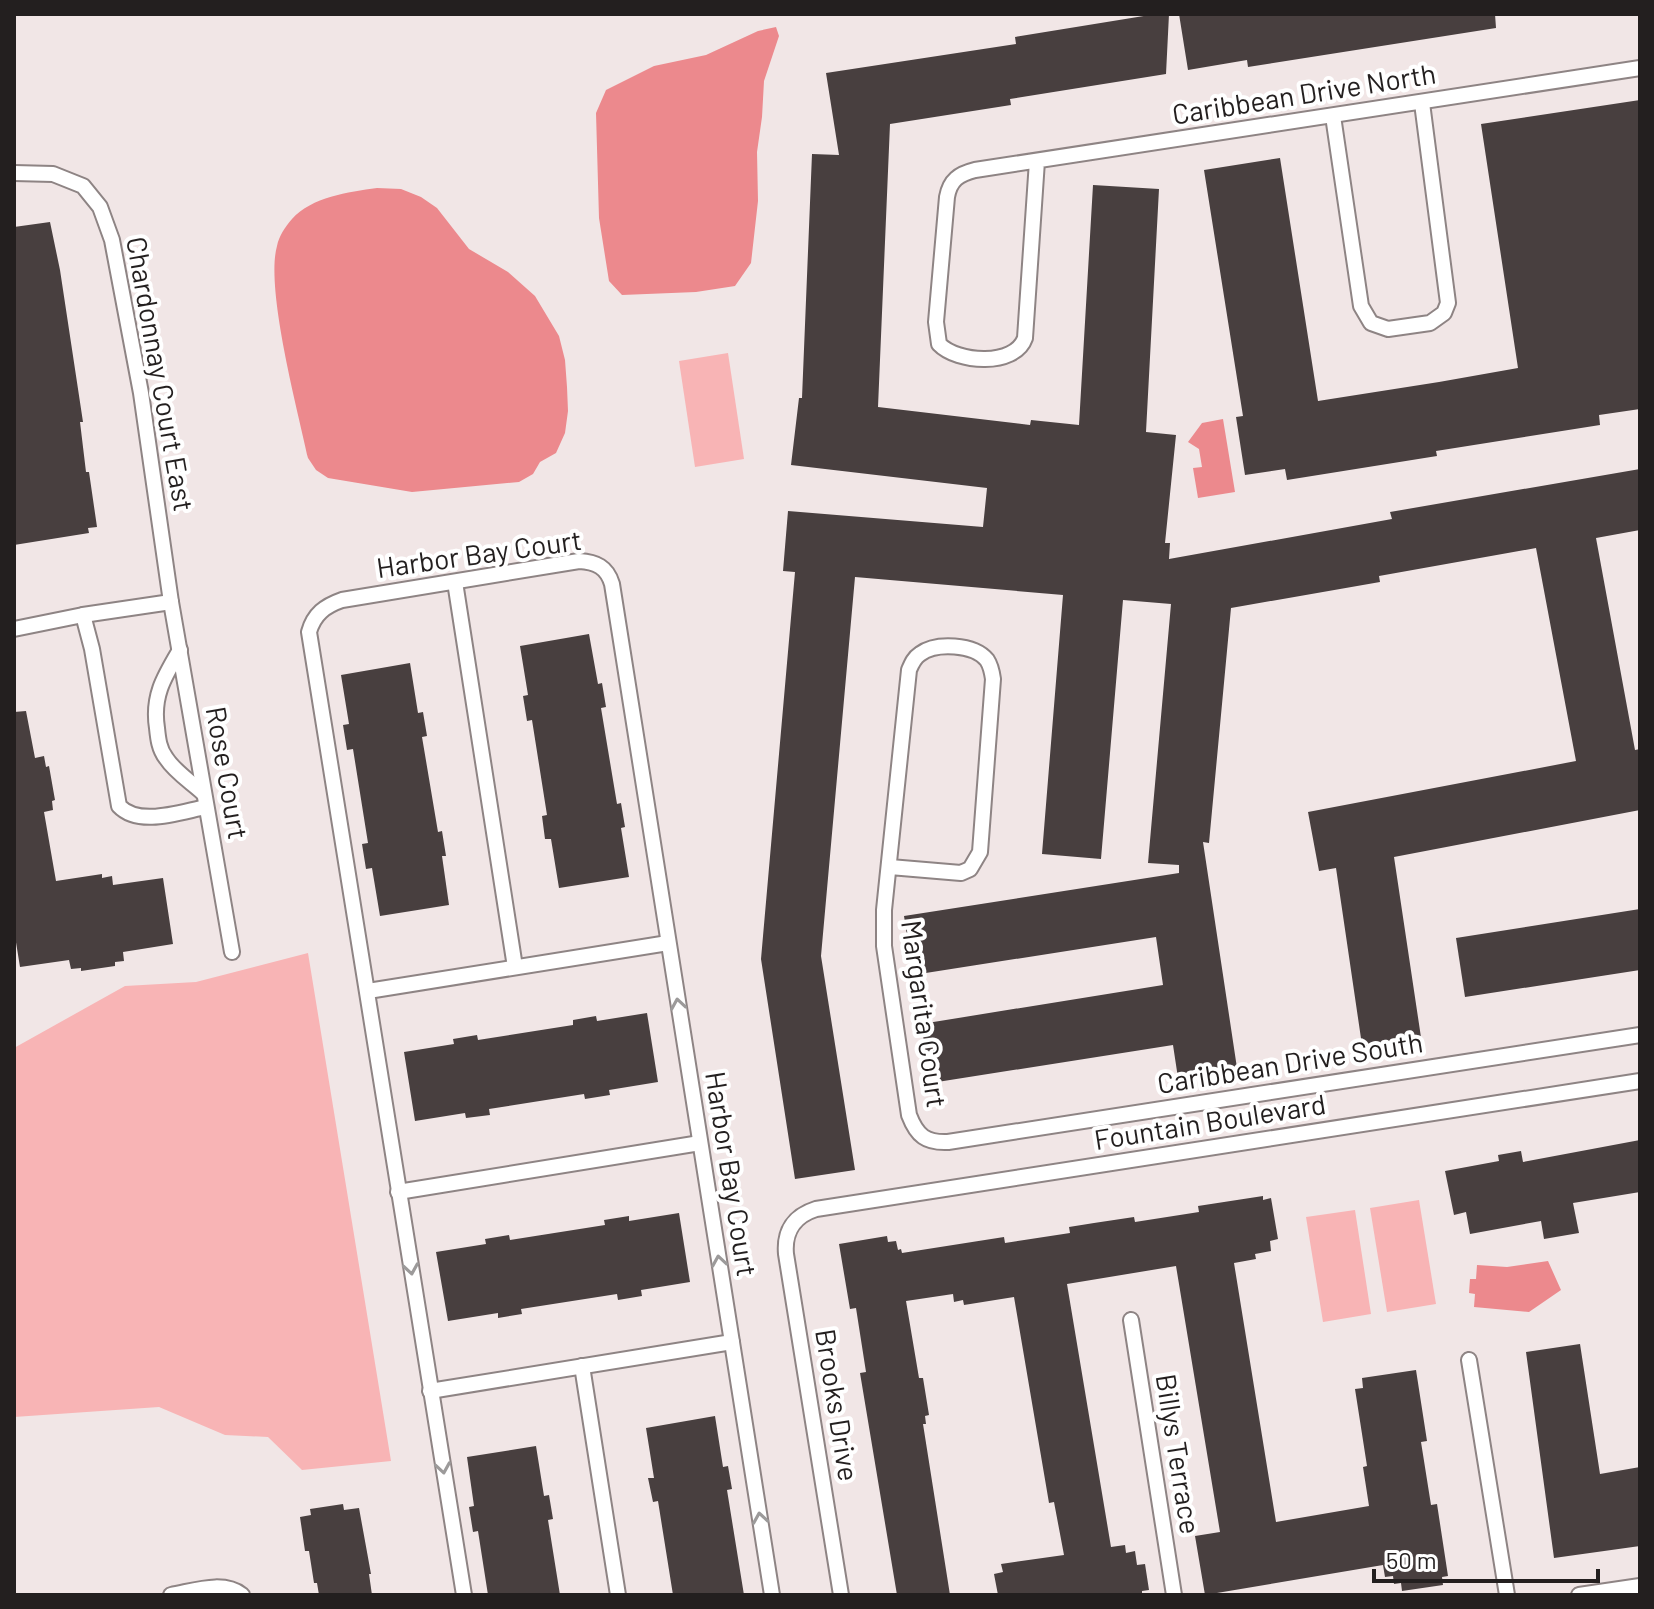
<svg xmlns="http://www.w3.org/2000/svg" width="1654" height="1609" viewBox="0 0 1654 1609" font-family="Barlow,sans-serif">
  <rect width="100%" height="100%" fill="#f1e6e6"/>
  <!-- green -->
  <g fill="#f8b4b5">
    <polygon points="728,353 744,459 695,467 679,361"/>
    <polygon points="308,953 391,1461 302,1470 268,1437 225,1435 159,1407 14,1417 14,1048 125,986 196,982"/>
    <polygon points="1419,1200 1436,1304 1387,1312 1370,1208"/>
    <polygon points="1355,1210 1371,1314 1323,1322 1306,1217"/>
  </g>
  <!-- water -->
  <g fill="#ec898d">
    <polygon points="776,27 779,36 764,81 762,117 757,152 758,201 751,263 735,286 696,292 622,295 609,281 599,218 596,113 606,90 654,66 706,55 758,31"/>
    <path d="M 377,188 L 401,189 L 421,197 L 437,208 L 469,249 L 508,272 L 535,296 L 559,336 L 565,360 L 567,387 L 568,411 L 565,433 L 556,453 L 540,462 L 533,474 L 519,482 L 412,492 L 328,478 L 316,470 L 308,458 C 298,411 265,288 277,246 C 279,236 285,227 292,219 C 312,197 348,192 377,188 Z"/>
    <polygon points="1223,419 1235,492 1198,498 1193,468 1202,467 1199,449 1188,442 1202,423"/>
    <polygon points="1548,1261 1561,1290 1529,1312 1474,1307 1475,1294 1469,1293 1470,1279 1476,1279 1477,1265 1507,1267"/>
  </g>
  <!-- building -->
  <g fill="#483f3f">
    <polygon points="1156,14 1169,14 1166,74 1010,99 1011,105 890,124 878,407 1030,425 1031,420 1079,425 1093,185 1159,189 1146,432 1176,435 1165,543 1170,543 1169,559 1392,519 1390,512 1640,469 1640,530 1596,538 1635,750 1640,749 1640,810 1394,857 1422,1044 1363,1052 1336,868 1319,871 1308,812 1576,761 1536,548 1379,576 1380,582 1231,608 1209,843 1203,842 1237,1068 1178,1078 1173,1045 931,1083 921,1024 1163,985 1156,937 913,975 904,916 1179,873 1179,865 1148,863 1171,604 1123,600 1101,859 1042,854 1063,595 855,577 821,956 855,1170 795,1179 761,959 795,572 783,571 788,511 983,527 987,488 791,465 799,398 802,398 812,154 839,155 826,73 1016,44 1015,37"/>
    <polygon points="1179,14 1495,14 1496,28 1248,67 1247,60 1188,70"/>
    <polygon points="1640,100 1640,409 1599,415 1600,425 1436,451 1437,456 1287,480 1285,469 1245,475 1236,417 1243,416 1204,170 1280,158 1318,401 1439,382 1518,368 1481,124"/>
    <polygon points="50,222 60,270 83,422 80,422 86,472 89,472 97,527 88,528 89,533 14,545 14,227"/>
    <polygon points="589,634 598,684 602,683 606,707 601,708 617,804 621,803 625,827 621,828 629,877 559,888 551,839 545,839 542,816 547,815 532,720 527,721 523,696 528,695 520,646"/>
    <polygon points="410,663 418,713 423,712 427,736 422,737 438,832 442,831 446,856 442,856 449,905 380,916 372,868 366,869 362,844 368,843 353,749 347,750 343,725 349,724 341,675"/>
    <polygon points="26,711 35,758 44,756 46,767 49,766 55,800 52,801 53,810 44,812 56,881 102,874 102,878 112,876 113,885 163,878 173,944 123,952 124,961 115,962 115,966 81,971 81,968 71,969 69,960 20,967 14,930 14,712"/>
    <polygon points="1640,909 1640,970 1465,997 1456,938"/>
    <polygon points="647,1013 658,1082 609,1090 610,1095 585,1099 584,1094 489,1109 490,1115 466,1118 465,1113 415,1121 404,1052 454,1044 453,1039 477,1035 478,1040 573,1025 573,1020 596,1016 597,1021"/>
    <polygon points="1640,1140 1640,1192 1573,1203 1579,1233 1544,1239 1541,1221 1470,1234 1466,1212 1454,1215 1445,1171 1499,1161 1498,1155 1521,1151 1523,1162"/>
    <polygon points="1263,1196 1263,1200 1271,1198 1278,1239 1270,1241 1271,1251 1255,1254 1256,1259 1234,1263 1276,1522 1369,1506 1363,1467 1367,1466 1355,1389 1363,1388 1362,1378 1416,1370 1427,1441 1421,1442 1431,1505 1437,1504 1448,1576 1442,1577 1443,1585 1402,1591 1401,1583 1394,1584 1393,1576 1385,1577 1383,1565 1205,1595 1195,1536 1220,1532 1176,1266 1067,1284 1111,1547 1125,1545 1126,1553 1135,1551 1137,1565 1145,1564 1149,1590 1142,1591 1142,1595 998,1595 994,1574 1003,1572 1001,1564 1064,1555 1054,1502 1049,1503 1014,1297 964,1305 963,1300 954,1302 953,1294 906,1301 919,1378 923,1378 929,1415 925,1416 926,1424 923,1424 950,1595 897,1595 860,1373 866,1372 856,1308 850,1309 839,1244 887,1236 888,1242 896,1241 898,1250 901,1249 902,1253 1004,1237 1005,1243 1070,1233 1069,1227 1094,1223 1134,1217 1135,1222 1199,1212 1198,1206"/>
    <polygon points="679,1213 690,1282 641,1290 642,1296 618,1300 617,1294 521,1309 522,1314 498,1318 498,1313 448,1321 436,1252 486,1244 485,1239 509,1235 510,1240 605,1225 604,1220 629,1216 629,1221"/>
    <polygon points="1580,1344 1600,1474 1640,1467 1640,1546 1554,1558 1526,1352"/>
    <polygon points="715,1416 723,1467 728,1466 732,1489 727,1490 744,1595 673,1595 658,1501 653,1502 648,1478 654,1478 646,1428"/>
    <polygon points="536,1446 544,1496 549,1495 553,1519 548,1520 560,1595 488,1595 478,1531 473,1532 469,1507 474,1506 467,1457"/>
    <polygon points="343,1504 344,1510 359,1508 371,1574 369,1574 372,1595 319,1595 317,1583 314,1583 309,1551 305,1551 300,1517 311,1515 310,1509"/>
  </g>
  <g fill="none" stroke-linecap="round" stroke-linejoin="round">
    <!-- lane casing -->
    <g stroke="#8e8484" stroke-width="18">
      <g id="lane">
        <polyline points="1333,116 1361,306 1371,323 1388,329 1430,323 1444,313 1448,303 1422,103"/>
        <path d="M 1037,161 L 1025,338 C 1015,367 957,363 939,344 L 936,322 L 947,197 C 950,180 959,174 975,170 L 1640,68"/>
        <polyline points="14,173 53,174 83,186 100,207 112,240 141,393 171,602 232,952"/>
        <polyline points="455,582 515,967"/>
        <path d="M 83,615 L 92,649 L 119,806 C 139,827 180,812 206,807"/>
        <polyline points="14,629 83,615 171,602"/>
        <path d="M 180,650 C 164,677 152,696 157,728 C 158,738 159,749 166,758 C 175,772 191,782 203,793"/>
        <path d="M 890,867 L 961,873 L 970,869 L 980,852 L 993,679 C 992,672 991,666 987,660 C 974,644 936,642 920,654 C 914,658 912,663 909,670 L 884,910 L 884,946 L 909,1115 C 917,1136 926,1143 948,1142 L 1640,1035"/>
        <polyline points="368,991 668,943"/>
        <polyline points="398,1192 700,1143"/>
        <polyline points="1131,1320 1174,1595"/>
        <polyline points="1469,1360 1507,1595"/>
        <polyline points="582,1366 618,1595"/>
        <polyline points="430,1391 732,1342"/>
        <path d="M 171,1595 C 194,1591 223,1580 242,1595"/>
        <path d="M 464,1595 L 309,632 C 314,614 325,606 342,600 L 579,561 C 596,562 607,567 612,584 L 772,1595"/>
        <path d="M 841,1595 L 786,1254 C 784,1231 794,1216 816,1209 L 1640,1081"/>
        <polyline points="1579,1595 1640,1586"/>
      </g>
    </g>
    <!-- lane -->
    <use href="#lane" stroke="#fff" stroke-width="14"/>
  </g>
  <!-- one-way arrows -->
  <defs><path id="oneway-chevron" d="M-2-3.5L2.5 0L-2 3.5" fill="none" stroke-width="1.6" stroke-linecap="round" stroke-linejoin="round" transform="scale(2)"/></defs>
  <g stroke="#9c9a9a">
    <use href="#oneway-chevron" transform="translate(678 1004) rotate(-99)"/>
    <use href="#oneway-chevron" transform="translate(719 1261) rotate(-99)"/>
    <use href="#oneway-chevron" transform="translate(411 1269) rotate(81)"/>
    <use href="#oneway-chevron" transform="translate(443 1468) rotate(81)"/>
    <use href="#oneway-chevron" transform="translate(760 1518) rotate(-99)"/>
  </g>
  <g text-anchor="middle" stroke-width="8" stroke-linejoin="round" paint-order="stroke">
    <!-- street labels -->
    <g font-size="28" fill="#231f1f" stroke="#fff">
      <text transform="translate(1304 94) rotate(-9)" y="10">Caribbean Drive North</text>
      <text transform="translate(160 374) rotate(80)" y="10">Chardonnay Court East</text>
      <text transform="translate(479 554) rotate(-8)" y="10">Harbor Bay Court</text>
      <text transform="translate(227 773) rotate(80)" y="10">Rose Court</text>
      <text transform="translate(924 1014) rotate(82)" y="10">Margarita Court</text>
      <text transform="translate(1290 1063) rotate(-9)" y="10">Caribbean Drive South</text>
      <text transform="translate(1210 1122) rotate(-9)" y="10">Fountain Boulevard</text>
      <text transform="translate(731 1174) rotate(81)" y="10">Harbor Bay Court</text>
      <text transform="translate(837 1405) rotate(81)" y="10">Brooks Drive</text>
      <text transform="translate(1178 1454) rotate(81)" y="10">Billys Terrace</text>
    </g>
  </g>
  <!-- border -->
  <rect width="1654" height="1609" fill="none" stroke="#231f1f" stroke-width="32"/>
  <!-- scale -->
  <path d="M1374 1569v12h224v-12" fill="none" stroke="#231f1f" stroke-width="4"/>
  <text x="1386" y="1569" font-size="24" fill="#231f1f" stroke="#ffffff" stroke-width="6" paint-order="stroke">50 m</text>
</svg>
